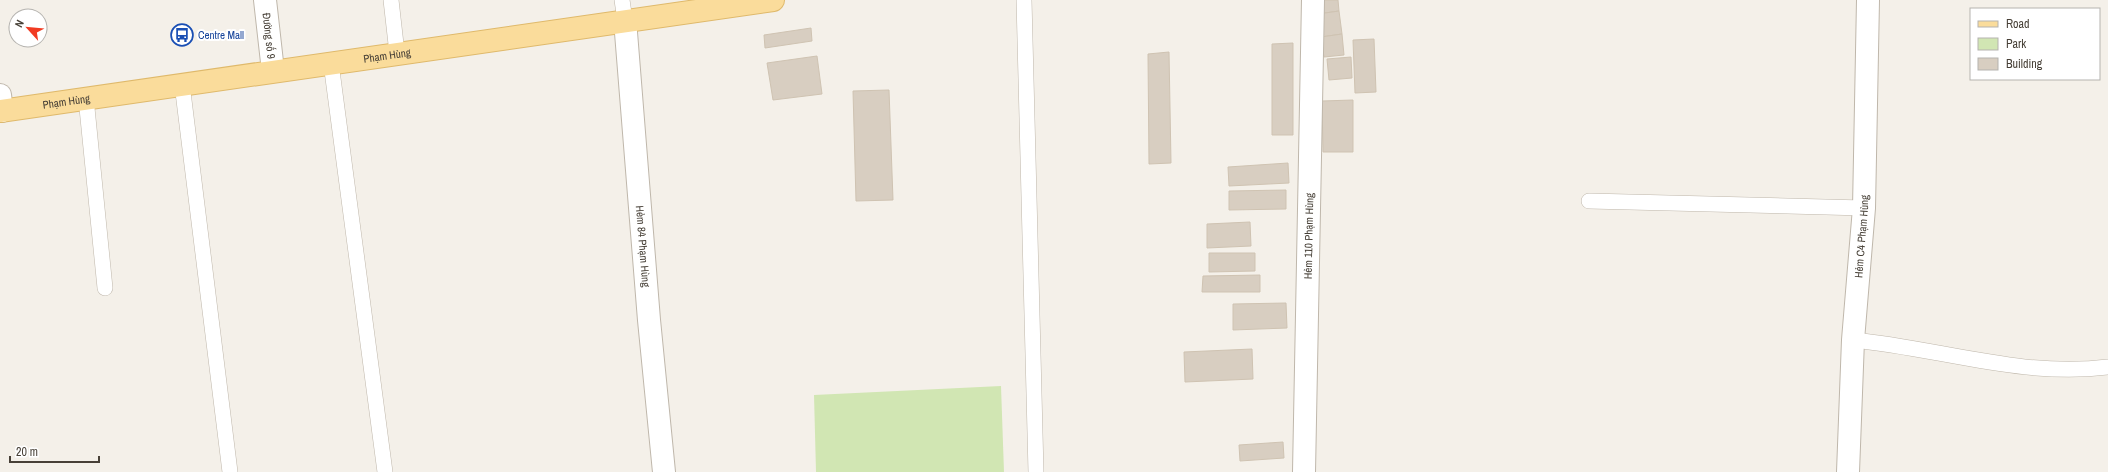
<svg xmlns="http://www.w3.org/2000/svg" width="2108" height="472" viewBox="0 0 2108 472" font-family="'Archivo Narrow',sans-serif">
  <rect width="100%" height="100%" fill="#f4f0e9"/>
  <!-- green -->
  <polygon fill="#d1e6b3" points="1001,386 1004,472 816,472 814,395"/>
  <!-- building -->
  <g fill="#d8cec1" stroke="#cfc3b2">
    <polygon points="1317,0 1338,0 1339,11 1318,14"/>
    <polygon points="1339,11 1342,34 1321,37 1318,14"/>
    <polygon points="811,28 812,41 765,48 764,35"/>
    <polygon points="1342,34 1344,55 1324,57 1321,37"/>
    <polygon points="1374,39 1376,92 1355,93 1353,40"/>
    <polygon points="1293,43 1293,135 1272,135 1272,44"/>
    <polygon points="1169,52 1171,163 1149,164 1148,54"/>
    <polygon points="817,56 822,94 773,100 767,63"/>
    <polygon points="1351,57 1352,78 1329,80 1327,59"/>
    <polygon points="889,90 893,200 856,201 853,91"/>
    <polygon points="1353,100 1353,152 1323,152 1322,101"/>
    <polygon points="1288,163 1289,183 1229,186 1228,167"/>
    <polygon points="1286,190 1286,209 1229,210 1229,191"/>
    <polygon points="1250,222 1251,246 1207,248 1207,224"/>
    <polygon points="1209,253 1255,253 1255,271 1209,272"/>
    <polygon points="1260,275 1260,292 1202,292 1203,276"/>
    <polygon points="1286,303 1287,328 1233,330 1233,304"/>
    <polygon points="1252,349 1253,379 1185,382 1184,352"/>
    <polygon points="1283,442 1284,458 1240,461 1239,445"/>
  </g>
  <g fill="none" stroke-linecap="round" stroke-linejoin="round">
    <!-- service casing -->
    <g stroke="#bfb7ab" stroke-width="16">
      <g id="service">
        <polyline points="391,0 397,53"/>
        <polyline points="622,0 625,20"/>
        <polyline points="1024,0 1036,472"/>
        <polyline points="331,63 385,472"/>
        <polyline points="182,84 230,472"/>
        <polyline points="86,98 105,288"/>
        <polyline points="1589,201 1864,208"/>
        <path d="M 1853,340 C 1938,348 2022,378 2108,367"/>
      </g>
    </g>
    <!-- minor casing -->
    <g stroke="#bfb7ab" stroke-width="24">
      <g id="minor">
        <path id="s1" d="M 265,0 L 273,71"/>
        <path id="s2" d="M 625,20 L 649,320 L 664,472"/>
        <polyline points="0,95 2,111"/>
        <path id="s3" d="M 1304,472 L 1313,0"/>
        <path id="s4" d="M 1848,472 L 1853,340 L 1864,208 L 1868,0"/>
      </g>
    </g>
    <!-- primary casing -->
    <g stroke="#dfb96b" stroke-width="24">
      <g id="primary">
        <path id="s5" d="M 0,111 L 773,0"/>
      </g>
    </g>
    <!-- service -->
    <use href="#service" stroke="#fff" stroke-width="15"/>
    <!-- minor -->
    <use href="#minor" stroke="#fff" stroke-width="22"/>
    <!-- primary -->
    <use href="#primary" stroke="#fadc9b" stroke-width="22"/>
  </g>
  <!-- icons -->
  <defs>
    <g id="bus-ring" transform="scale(1.15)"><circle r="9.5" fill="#fff" stroke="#1a4fb4" stroke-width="1.5"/><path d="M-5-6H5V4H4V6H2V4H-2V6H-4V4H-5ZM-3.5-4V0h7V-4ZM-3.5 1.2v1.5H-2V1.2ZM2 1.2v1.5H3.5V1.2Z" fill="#1a4fb4"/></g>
  </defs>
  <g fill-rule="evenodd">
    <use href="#bus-ring" x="182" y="35"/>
  </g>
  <g text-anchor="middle" stroke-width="4" stroke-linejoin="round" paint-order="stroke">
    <!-- transit labels -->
    <g font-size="11" fill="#164399" stroke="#fff" text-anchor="start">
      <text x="198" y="39">Centre Mall</text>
    </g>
    <!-- street labels -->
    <g font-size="11" fill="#474037" stroke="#fff">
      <text dy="4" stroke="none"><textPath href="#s1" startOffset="36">Đường số 9</textPath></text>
      <text dy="4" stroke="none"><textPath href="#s5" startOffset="391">Phạm Hùng</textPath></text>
      <text dy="4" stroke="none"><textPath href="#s5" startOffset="67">Phạm Hùng</textPath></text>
      <text dy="4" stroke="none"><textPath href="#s3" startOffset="236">Hẻm 110 Phạm Hùng</textPath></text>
      <text dy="4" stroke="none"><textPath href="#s4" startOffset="236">Hẻm C4 Phạm Hùng</textPath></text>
      <text dy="4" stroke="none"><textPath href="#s2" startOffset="227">Hẻm 84 Phạm Hùng</textPath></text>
    </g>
  </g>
  <!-- legend -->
  <rect x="1970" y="8" width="130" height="72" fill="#ffffff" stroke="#b5b3af"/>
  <rect x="1978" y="21" width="20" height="6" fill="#fadc9b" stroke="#b5b3af"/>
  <text x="2006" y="28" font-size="12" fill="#474037">Road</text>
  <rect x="1978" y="38" width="20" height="12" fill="#d1e6b3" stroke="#b5b3af"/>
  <text x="2006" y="48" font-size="12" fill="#474037">Park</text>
  <rect x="1978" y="58" width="20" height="12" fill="#d8cec1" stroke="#b5b3af"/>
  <text x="2006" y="68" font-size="12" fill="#474037">Building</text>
  <!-- north arrow -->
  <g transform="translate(28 28) rotate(297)"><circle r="19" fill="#ffffff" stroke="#b5b3af"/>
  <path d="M0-3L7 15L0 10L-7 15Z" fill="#f13b22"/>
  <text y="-6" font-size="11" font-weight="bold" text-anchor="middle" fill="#474037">N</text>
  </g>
  <!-- scale -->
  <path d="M10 456v6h89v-6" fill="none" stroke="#474037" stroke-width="2"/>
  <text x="16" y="456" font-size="12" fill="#474037" stroke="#ffffff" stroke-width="3" paint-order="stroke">20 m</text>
</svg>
